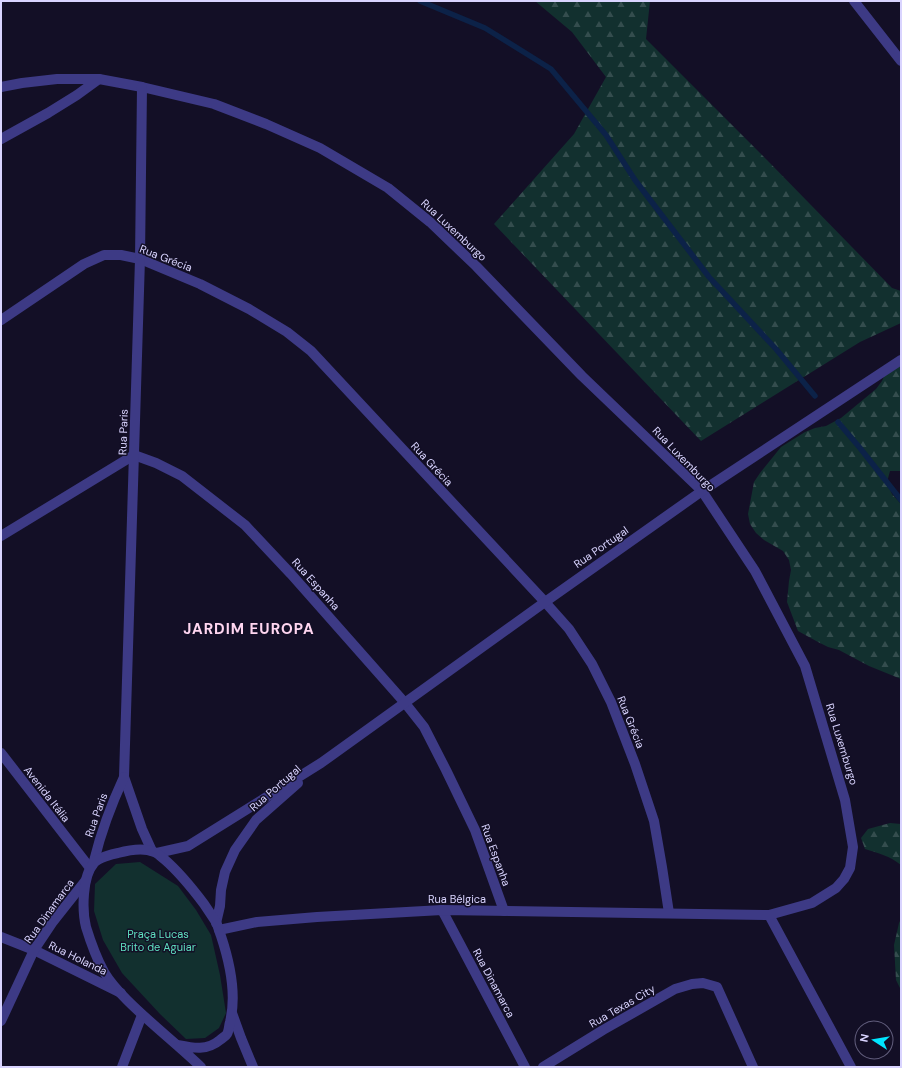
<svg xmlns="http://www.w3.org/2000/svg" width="902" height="1068" viewBox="0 0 902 1068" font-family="'DM Sans',sans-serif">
  <defs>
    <pattern id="forest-firs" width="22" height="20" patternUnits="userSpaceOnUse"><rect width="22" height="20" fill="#12302f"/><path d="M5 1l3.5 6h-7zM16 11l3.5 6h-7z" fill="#344d4e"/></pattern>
  </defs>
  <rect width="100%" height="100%" fill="#130f26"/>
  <!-- forest -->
  <g fill="url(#forest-firs)">
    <polygon points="535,1 650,1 646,39 767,160 892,288 901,291 901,323 860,342 701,441 494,224 574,134 606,77 572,32"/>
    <polygon points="901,355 901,471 890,471 887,482 892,494 901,504 901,679 869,666 839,650 828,647 818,642 798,631 787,602 789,581 791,570 789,560 783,551 764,540 756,533 750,524 748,514 754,482 760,473 781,447 805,432 815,428 826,426 841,418 876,389 882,381 891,361"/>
    <path d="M 890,823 L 901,824 L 901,865 C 890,856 878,853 865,849 L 861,838 L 868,829 Z"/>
    <polygon points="901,919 901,990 896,980 894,945 899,923"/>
  </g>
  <!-- green -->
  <polygon fill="#12302f" points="140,862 178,886 196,910 211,935 220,975 226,1013 219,1028 205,1038 186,1039 160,1014 122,973 103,940 94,911 95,884 116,864"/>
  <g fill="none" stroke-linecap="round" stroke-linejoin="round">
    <!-- stream -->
    <g stroke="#0c2248" stroke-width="5.5">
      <polyline points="420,1 485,28 551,69 606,135 635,180 709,277 776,349 815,396"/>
      <polyline points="838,422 860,448 901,500"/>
    </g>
    <!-- minor -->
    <g stroke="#3d3a85" stroke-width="10">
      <polyline points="854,1 901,61"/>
      <polyline points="1,139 48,113 77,95 99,79"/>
      <polyline points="1,320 84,264 104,255 121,255 140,259 200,284 249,309 287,332 311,351 545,602 569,629 592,664 611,702 635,764 654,821 662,867 669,913"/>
      <polyline points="1,536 134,455 156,463 182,476 245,525 291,574 405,703 424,727 446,770 475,830 504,911"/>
      <polyline points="1,753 90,868"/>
      <polyline points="442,910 525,1067"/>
      <polyline points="769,915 851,1067"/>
      <polyline points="219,930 257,922 317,917 442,910 769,915 812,903 836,888 844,879 850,868 853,847 845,800 805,666 755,571 702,491"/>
      <polyline points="1,937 34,950 121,993"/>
      <polyline points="1,1021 34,950 52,923 86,880"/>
      <polyline points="122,1067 142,1015"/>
      <polyline points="543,1067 603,1030 675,989 692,984 703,983 717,987 753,1067"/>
    </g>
    <!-- tertiary -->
    <g stroke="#3d3a85" stroke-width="10">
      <polyline points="1,87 22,83 57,79 99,79 142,87 214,104 266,124 320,148 388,188 430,222 476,266 582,376 702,491"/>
      <polyline points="142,87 140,259 124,777 142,829 152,851"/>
      <polyline points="157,853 188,846 321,763 545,602 702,491 901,360"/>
      <path d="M 94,861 C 101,832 111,805 124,777"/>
      <polyline points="216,923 220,906 221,890 225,872 235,850 256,820 298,783"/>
      <polyline points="232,1013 241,1038 253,1067"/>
      <path d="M 178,1045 C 193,1048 207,1051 220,1040 C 222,1038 226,1036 227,1034 C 229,1031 229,1025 230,1022 C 237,994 230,963 221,936 C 219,931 218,926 216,922 C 212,916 208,910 204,904 C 192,888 179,872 164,859 C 161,857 158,853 154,852 C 143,847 129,850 118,853 C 112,854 98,858 94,863 C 82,876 82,911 86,927 C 90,940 98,961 104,972 C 110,982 119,992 127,1000 C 151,1024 177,1044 201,1067"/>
    </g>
  </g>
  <g text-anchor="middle" stroke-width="3" stroke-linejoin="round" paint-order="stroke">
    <!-- street labels -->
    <g font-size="11" fill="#d9d4ff" stroke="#130f26">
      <text transform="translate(454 230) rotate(43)" y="4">Rua Luxemburgo</text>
      <text transform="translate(166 258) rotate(21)" y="4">Rua Grécia</text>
      <text transform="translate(123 432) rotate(-88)" y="4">Rua Paris</text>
      <text transform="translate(684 459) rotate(46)" y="4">Rua Luxemburgo</text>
      <text transform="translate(432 464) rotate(47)" y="4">Rua Grécia</text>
      <text transform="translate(601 547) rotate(-35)" y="4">Rua Portugal</text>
      <text transform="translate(316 584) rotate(48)" y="4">Rua Espanha</text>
      <text transform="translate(631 722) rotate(68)" y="4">Rua Grécia</text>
      <text transform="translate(842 744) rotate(73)" y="4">Rua Luxemburgo</text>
      <text transform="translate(275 788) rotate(-41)" y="4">Rua Portugal</text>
      <text transform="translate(47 794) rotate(52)" y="4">Avenida Itália</text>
      <text transform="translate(96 815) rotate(-70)" y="4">Rua Paris</text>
      <text transform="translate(496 855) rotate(70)" y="4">Rua Espanha</text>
      <text x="457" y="903">Rua Bélgica</text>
      <text transform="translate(49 911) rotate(-54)" y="4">Rua Dinamarca</text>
      <text transform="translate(78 958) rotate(26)" y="4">Rua Holanda</text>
      <text transform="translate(494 983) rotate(62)" y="4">Rua Dinamarca</text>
      <text transform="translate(622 1006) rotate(-30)" y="4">Rua Texas City</text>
    </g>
    <!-- park labels -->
    <g font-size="11" fill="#5fe0c0" stroke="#130f26">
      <text x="158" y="938">Praça Lucas<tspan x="158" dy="13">Brito de Aguiar</tspan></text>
    </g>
    <!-- district labels -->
    <g font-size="15" font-weight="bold" letter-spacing="1" fill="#ffd6f0" stroke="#130f26">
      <text x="249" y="634">JARDIM EUROPA</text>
    </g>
  </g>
  <!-- border -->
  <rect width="902" height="1068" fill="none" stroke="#d9d4ff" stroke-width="4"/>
  <!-- north arrow -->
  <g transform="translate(874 1040) rotate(282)"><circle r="19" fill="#130f26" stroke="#625e7d"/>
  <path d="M0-3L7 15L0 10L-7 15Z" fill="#00e5ff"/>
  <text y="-6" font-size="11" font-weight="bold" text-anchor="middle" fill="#d9d4ff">N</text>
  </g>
</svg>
